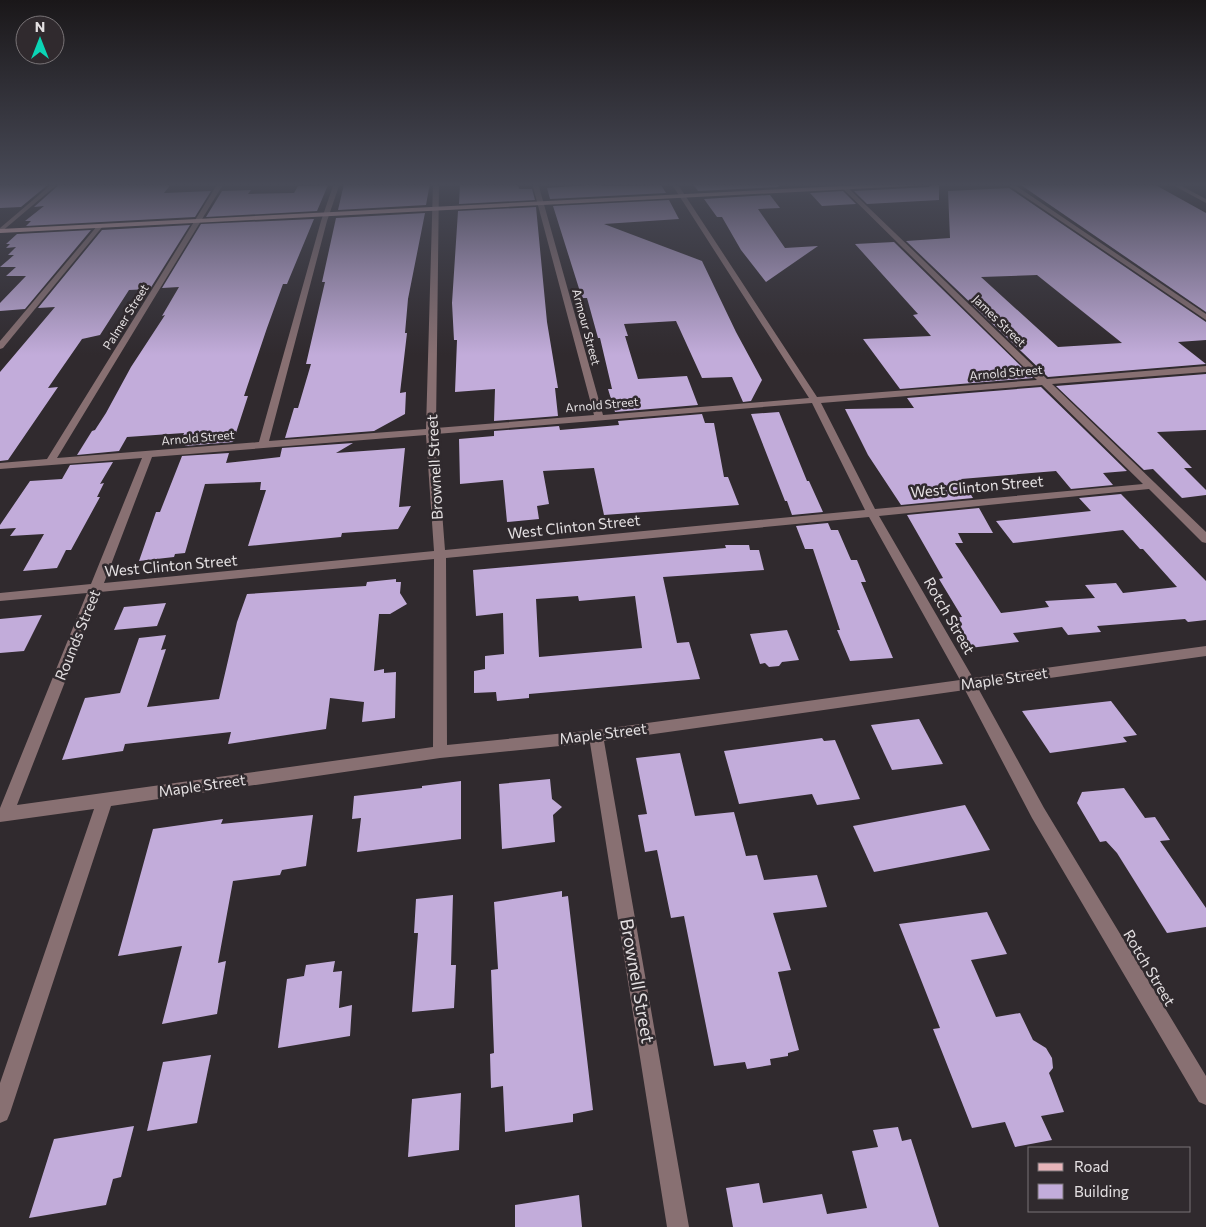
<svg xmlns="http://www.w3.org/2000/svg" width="1206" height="1227" viewBox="0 0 1206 1227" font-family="Commissioner,sans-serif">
  <rect width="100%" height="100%" fill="#302a2e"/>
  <!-- building -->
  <g fill="#c2acda" fill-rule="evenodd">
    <polygon points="0,183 50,183 21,207 0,208"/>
    <polygon points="61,183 172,183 164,193 211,191 195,217 26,226 31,221 25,221 44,206 34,207"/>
    <polygon points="350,183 430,183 426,205 338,210 344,184"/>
    <polygon points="460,183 518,183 519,189 532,189 535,200 459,204"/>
    <polygon points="725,183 784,183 778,187 698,191 693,184"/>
    <polygon points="934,183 939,183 939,200 867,204 854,191 929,187"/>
    <polygon points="1018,183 1152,183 1206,213 1206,312"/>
    <polygon points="601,184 602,186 661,185 666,193 550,199 547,188"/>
    <polygon points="328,185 317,211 206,217 222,191 251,190 248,194 294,193 298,186"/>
    <path d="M 1009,188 L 1206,322 L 1206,340 L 1178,342 L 1206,364 L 1048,377 L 906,241 L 950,238 L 948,191 ZM 1037,275 L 1122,343 L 1058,347 L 981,277 Z"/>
    <polygon points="843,191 856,204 822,206 810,193"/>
    <polygon points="770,195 780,208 758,209 785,248 818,246 766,282 741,250 722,217 717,217 704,199"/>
    <polygon points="669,200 679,219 604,224 702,261 736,332 762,380 751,401 743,402 732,377 702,378 676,321 624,324 628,336 625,336 638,379 687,376 698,405 615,412 608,389 612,389 600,338 598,338 587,298 582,298 553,206"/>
    <polygon points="536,207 547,322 558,388 555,388 558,416 494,421 495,389 455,392 457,340 454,340 452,303 458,211"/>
    <polygon points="425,213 408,299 405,333 407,333 400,393 406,392 405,414 374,431 285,438 294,408 298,408 311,364 306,364 325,282 322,282 336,218"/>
    <polygon points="314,219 287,284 283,284 267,328 244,396 248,396 233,442 185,446 188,436 183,436 184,433 127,437 119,451 77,455 92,431 95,430 106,413 131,367 165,315 162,316 179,287 162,288 201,224"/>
    <polygon points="190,225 150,289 129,290 100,335 82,339 48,388 58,387 8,460 0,461 0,372 55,307 38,308 102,230"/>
    <polygon points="91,230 25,309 0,311 0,303 26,276 6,276 16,267 0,267 14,255 8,255 16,247 6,248 10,244 6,244 17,234"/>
    <polygon points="894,242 1033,378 900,389 863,339 931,336 913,315 918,314 855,244"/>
    <polygon points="1206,374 1206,430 1157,432 1192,468 1184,468 1206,490 1206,495 1182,498 1153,469 1144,470 1056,386"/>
    <polygon points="1041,387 1127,471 1103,473 1113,485 1071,489 1056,471 961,479 973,498 901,505 868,455 845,409 914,408 907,398"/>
    <polygon points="779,412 807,481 809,481 823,512 792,515 787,501 785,501 751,414"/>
    <polygon points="702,414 705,423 714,423 724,477 728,477 739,505 604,515 594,468 543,471 549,504 537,506 539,519 507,522 503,480 460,484 459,439 494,436 494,431 559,426 560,430 619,425 618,421"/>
    <polygon points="353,443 336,453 405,448 399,507 411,506 398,529 342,533 341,537 248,546 266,490 260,490 261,482 205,484 185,553 175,554 174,557 139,561 156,512 160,512 182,456 229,453 226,463 280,457 282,448"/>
    <polygon points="113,462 100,484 104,483 97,497 100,497 71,550 66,550 57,568 23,571 44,534 10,536 16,528 0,529 0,525 30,481 62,479 70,465"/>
    <polygon points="1121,494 1206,581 1206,620 1188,622 1185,619 1097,626 1101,632 1068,635 1062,627 1013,633 1019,642 970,648 952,618 962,617 939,579 943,578 907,515 979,508 993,533 958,533 963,543 955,543 1001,613 1049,607 1045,601 1095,598 1085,585 1116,583 1123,593 1177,587 1143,549 1140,549 1123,530 1013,543 996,521 1091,511 1079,498"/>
    <polygon points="828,523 831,530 838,530 851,560 857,560 866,582 861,582 893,658 850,661 837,630 840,630 813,549 805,549 796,526"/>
    <path d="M 725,545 L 749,545 L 750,550 L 759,550 L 764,570 L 663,577 L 677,643 L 689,642 L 700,679 L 529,694 L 529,698 L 497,701 L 496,692 L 474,693 L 474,671 L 485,669 L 485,656 L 504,654 L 503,613 L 476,616 L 473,570 L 726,548 ZM 578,596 L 579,601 L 635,596 L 642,648 L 539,657 L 536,599 Z"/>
    <polygon points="396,579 396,582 401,582 400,593 407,604 390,614 379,614 374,671 384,669 384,673 396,672 395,718 362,722 364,702 330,698 326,729 228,744 231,732 125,744 123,751 62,760 85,698 120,693 139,638 166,635 161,650 166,649 147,707 219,699 237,622 247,594 366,586 367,582"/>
    <polygon points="166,603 157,626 114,630 124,607"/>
    <polygon points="42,615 24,651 0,653 0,619"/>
    <polygon points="787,630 799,660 782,662 779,666 769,667 765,663 760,664 750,634"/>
    <polygon points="1111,701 1137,735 1123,737 1127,742 1050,753 1022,711"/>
    <polygon points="919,719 943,764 892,770 871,725"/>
    <polygon points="822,738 824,741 835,740 860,799 817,805 812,794 739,804 724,751"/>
    <polygon points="680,753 695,816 734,812 746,856 757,855 764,880 817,875 827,907 773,913 791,970 778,972 799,1050 788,1053 788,1056 770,1059 771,1065 747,1069 745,1062 714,1066 684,916 671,918 657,850 645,852 638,815 647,814 636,758"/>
    <polygon points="550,779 552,799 562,807 553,815 555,842 502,849 499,784"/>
    <polygon points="461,781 461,839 357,852 361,818 352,819 354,796 422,788 422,786"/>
    <polygon points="1124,788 1145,818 1155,817 1170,840 1160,841 1206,908 1206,927 1167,933 1117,853 1106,841 1100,842 1077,803 1082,792"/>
    <polygon points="965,805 990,850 874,872 853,826"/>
    <polygon points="313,815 306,866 282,870 280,875 233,881 218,963 226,961 217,1014 162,1024 182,946 118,956 153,829 223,819 221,824"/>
    <polygon points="562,891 562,897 568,896 593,1110 573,1114 573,1122 505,1132 503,1086 491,1088 490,1054 494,1053 491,970 498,969 494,902"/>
    <polygon points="453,895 451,965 456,965 454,1008 412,1012 418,933 414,933 416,899"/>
    <polygon points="987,912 1007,954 971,960 996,1017 1020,1013 1033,1040 1046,1048 1052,1058 1053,1068 1049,1073 1064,1112 1041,1116 1052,1140 1015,1147 1005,1122 972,1128 933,1029 940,1028 899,924"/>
    <polygon points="335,961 333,972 342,971 339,1008 352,1005 350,1036 278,1048 287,979 304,976 306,965"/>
    <polygon points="211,1055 197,1123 147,1131 163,1062"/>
    <polygon points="461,1093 459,1150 408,1157 412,1099"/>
    <polygon points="134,1126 121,1177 113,1179 106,1205 29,1218 54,1139"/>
    <polygon points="898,1127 902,1141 911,1139 939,1227 733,1227 726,1188 759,1183 763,1203 822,1194 827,1214 867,1208 852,1151 878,1147 873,1130"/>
    <polygon points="579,1195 582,1227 515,1227 515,1205"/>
  </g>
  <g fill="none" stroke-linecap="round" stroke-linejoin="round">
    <!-- minor -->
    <g fill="#887072" fill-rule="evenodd">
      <polygon points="53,183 59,183 0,233 0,228"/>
      <path d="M 218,183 L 224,183 L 57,458 L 259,442 L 321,221 L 334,183 L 340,183 L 327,221 L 269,441 L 426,429 L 433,183 L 439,183 L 436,428 L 594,415 L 532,183 L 538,183 L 603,415 L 809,398 L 671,183 L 677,183 L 817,397 L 1037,380 L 837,183 L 843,183 L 1047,379 L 1206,366 L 1206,372 L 1052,384 L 1206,532 L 1206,543 L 1202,542 L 1149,489 L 879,516 L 973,678 L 1206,646 L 1206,656 L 978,688 L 1044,808 L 1206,1076 L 1206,1105 L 1199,1102 L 1032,818 L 965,690 L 604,741 L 689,1227 L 667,1227 L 590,743 L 440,758 L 111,806 L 10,1113 L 7,1120 L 0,1123 L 0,1083 L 94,809 L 0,822 L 0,808 L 87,593 L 0,601 L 0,593 L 91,584 L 142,458 L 0,469 L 0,463 L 47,459 ZM 1042,385 L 1143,484 L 875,509 L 821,403 ZM 812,403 L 865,510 L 445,550 L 436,434 ZM 426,435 L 434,551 L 104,583 L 152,457 ZM 869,517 L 960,680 L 596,730 L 447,745 L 446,558 ZM 434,559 L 433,747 L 17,805 L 100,592 Z"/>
      <polygon points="1005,183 1012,183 1206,314 1206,320"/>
      <polygon points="1169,183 1176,183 1206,199 1206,203"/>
      <polygon points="98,225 103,226 3,348 0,349 0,341"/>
    </g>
    <!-- major -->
    <polygon fill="#e6b4b9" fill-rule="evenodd" points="899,183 932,183 929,185 0,233 0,229"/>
  </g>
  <!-- sky -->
  <linearGradient id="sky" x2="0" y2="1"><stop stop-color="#1a1719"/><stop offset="0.52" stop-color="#484a57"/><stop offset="1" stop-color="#484a57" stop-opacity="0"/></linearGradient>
  <rect width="1206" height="355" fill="url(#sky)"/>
  <g text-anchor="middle" stroke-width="5" stroke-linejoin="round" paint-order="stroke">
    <!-- far-street labels -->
    <g font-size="12" fill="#e4e0e2" stroke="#302a2e">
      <text transform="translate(126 317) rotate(-58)" y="4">Palmer Street</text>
      <text transform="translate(999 321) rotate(44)" y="4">James Street</text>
      <text transform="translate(586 327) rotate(75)" y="4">Armour Street</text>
      <text transform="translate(1006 373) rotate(-5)" y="4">Arnold Street</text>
      <text transform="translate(602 405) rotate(-5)" y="4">Arnold Street</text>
      <text transform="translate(198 438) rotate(-5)" y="4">Arnold Street</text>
    </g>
    <!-- street labels -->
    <g font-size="15" fill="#e4e0e2" stroke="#302a2e">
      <text transform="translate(435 467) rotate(-93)" y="5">Brownell Street</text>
      <text transform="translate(977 487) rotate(-5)" y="5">West Clinton Street</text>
      <text transform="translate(574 527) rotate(-6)" y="5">West Clinton Street</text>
      <text transform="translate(171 566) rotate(-5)" y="5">West Clinton Street</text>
      <text transform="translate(949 616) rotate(60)" y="5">Rotch Street</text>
      <text transform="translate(78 635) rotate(-68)" y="5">Rounds Street</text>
      <text transform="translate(1004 679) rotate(-8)" y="5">Maple Street</text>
      <text transform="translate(603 734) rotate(-7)" y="5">Maple Street</text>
      <text transform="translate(202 786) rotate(-8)" y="5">Maple Street</text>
      <text transform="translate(1149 968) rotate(59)" y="5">Rotch Street</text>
    </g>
    <!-- near-street labels -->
    <g font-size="18" fill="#e4e0e2" stroke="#302a2e">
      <text transform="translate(637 981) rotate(80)" y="6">Brownell Street</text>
    </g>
  </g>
  <!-- legend -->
  <rect x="1028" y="1147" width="162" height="65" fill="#302a2e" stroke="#787376"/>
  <rect x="1038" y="1163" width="25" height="8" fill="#e6b4b9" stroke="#787376"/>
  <text x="1074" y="1172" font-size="15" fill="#e4e0e2">Road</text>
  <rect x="1038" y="1184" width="25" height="15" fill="#c2acda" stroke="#787376"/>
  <text x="1074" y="1197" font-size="15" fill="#e4e0e2">Building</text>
  <!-- north arrow -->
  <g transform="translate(40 40)"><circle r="24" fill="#302a2e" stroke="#787376"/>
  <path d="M0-4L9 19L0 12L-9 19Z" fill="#0bd5b5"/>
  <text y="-8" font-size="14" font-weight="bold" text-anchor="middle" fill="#e4e0e2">N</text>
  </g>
</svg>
